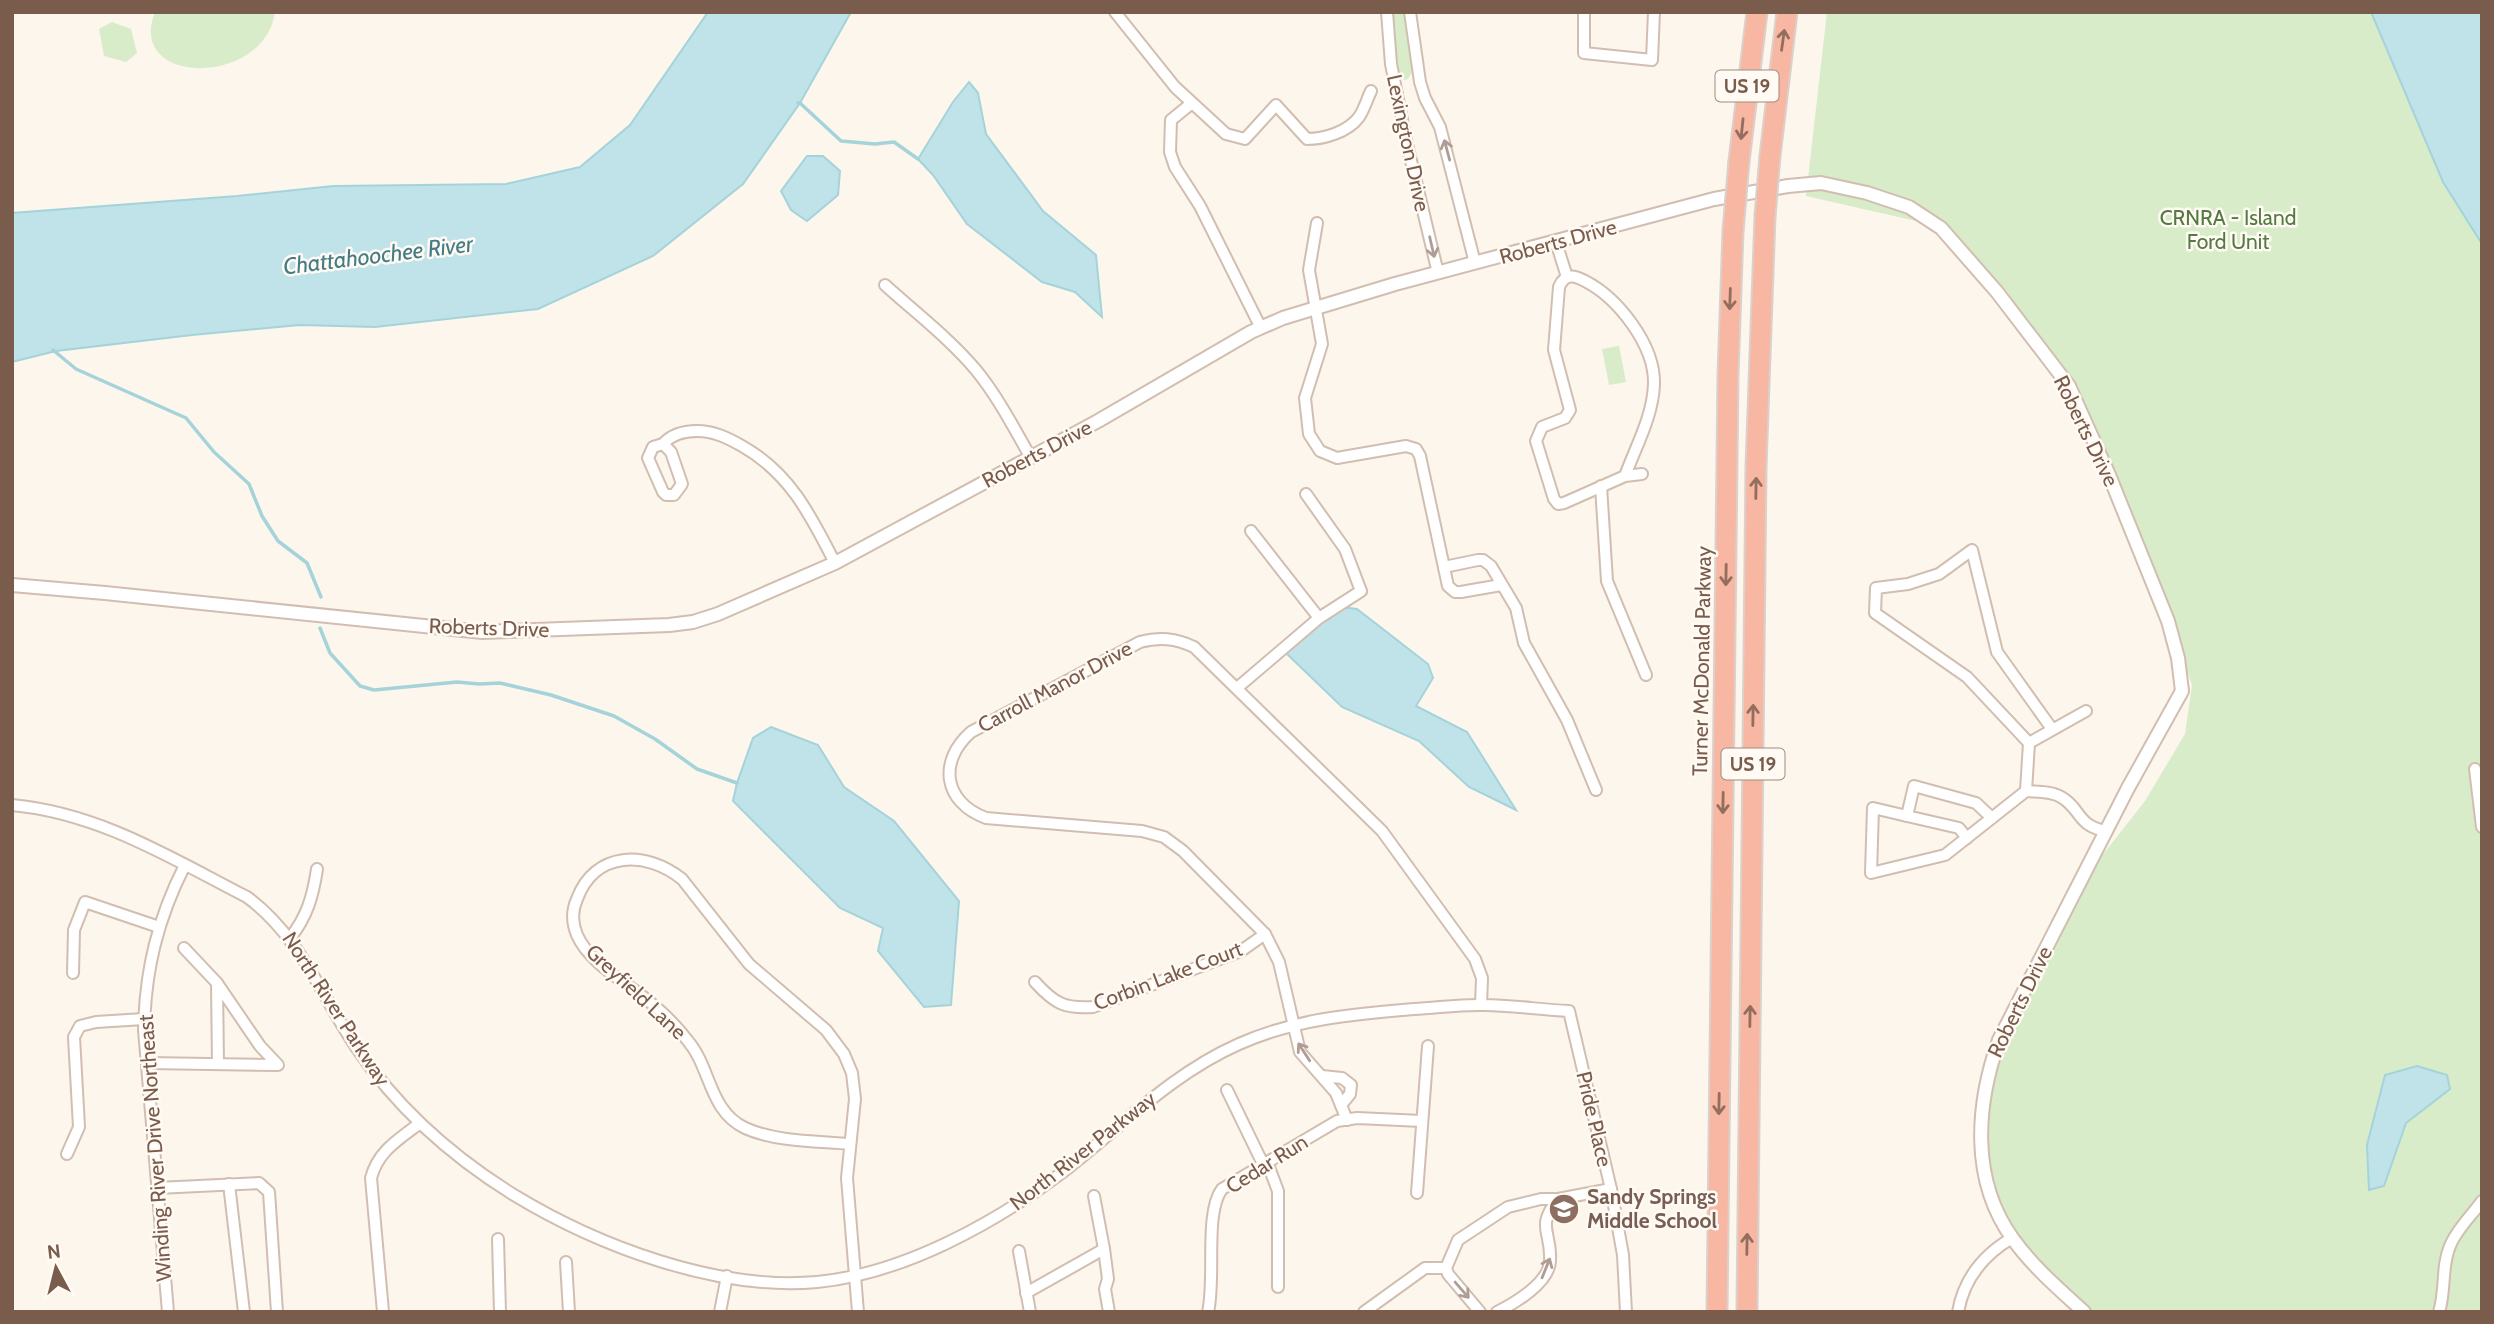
<svg xmlns="http://www.w3.org/2000/svg" width="2494" height="1324" viewBox="0 0 2494 1324" font-family="Cabin,sans-serif">
  <rect width="100%" height="100%" fill="#fdf6ec"/>
  <!-- green -->
  <g fill="#d8ecc9" fill-rule="evenodd">
    <path d="M 155,12 L 275,12 C 265,87 125,87 155,12 Z"/>
    <path d="M 1391,12 L 1404,12 L 1412,72 L 1408,79 L 1404,80 C 1393,67 1393,30 1391,12 Z"/>
    <path d="M 1827,12 L 2371,12 L 2379,27 L 2443,182 L 2482,244 L 2482,1312 L 2080,1312 L 2006,1229 L 1983,1155 L 1982,1088 L 2074,891 L 2145,801 L 2185,734 L 2192,685 L 2171,626 L 2064,372 L 1951,229 L 1806,196 ZM 2447,1075 L 2450,1089 L 2406,1123 Z"/>
    <polygon points="112,22 131,29 137,53 126,62 104,56 99,29"/>
    <polygon points="1619,346 1626,382 1609,385 1602,349"/>
  </g>
  <!-- water -->
  <g fill="#bfe3e8" stroke="#a5d3da" stroke-width="2">
    <polygon points="708,12 851,12 800,103 743,184 653,256 538,309 375,327 300,325 192,335 56,351 12,362 12,213 237,196 333,186 506,184 580,167 630,125"/>
    <polygon points="2371,12 2482,12 2482,244 2443,182"/>
    <polygon points="969,82 978,93 986,134 1043,211 1096,255 1102,317 1075,292 1042,282 967,224 933,175 918,159 953,102"/>
    <polygon points="807,156 823,156 840,171 838,195 807,221 791,210 781,191"/>
    <polygon points="1342,607 1357,609 1428,664 1433,678 1416,706 1467,732 1516,810 1469,787 1419,741 1342,707 1284,651"/>
    <polygon points="771,727 818,745 844,787 894,821 959,901 951,1005 924,1007 878,951 883,928 840,908 733,801 737,783 753,738"/>
    <polygon points="2417,1066 2447,1075 2450,1089 2406,1123 2384,1186 2369,1190 2367,1145 2385,1075"/>
  </g>
  <g fill="none" stroke-linecap="round" stroke-linejoin="round">
    <!-- stream -->
    <g stroke="#a5d3da" stroke-width="3.5">
      <polyline points="798,103 800,103 841,141 875,144 894,142 918,159"/>
      <polyline points="53,350 76,369 186,418 214,452 249,484 262,516 278,541 307,563 321,597"/>
      <polyline points="320,628 330,653 360,686 374,690 457,682 479,684 500,683 551,695 614,716 655,739 697,769 737,783"/>
    </g>
    <!-- minor casing -->
    <g stroke="#d1beb0" stroke-width="14">
      <g id="minor">
        <path d="M 1115,12 L 1175,87 L 1226,134 L 1245,139 L 1276,105 L 1307,139 C 1324,139 1348,132 1359,117 C 1364,110 1367,99 1371,91"/>
        <polyline points="1387,12 1391,64 1406,140 1438,273"/>
        <polyline points="1410,12 1420,82 1425,98 1440,127 1475,263"/>
        <polyline points="1584,12 1584,53 1652,60 1654,12"/>
        <polyline points="1192,103 1171,120 1170,152 1175,167 1200,206 1261,328"/>
        <polyline points="1317,223 1309,270 1322,344 1305,398 1309,434 1320,451 1337,458 1406,446 1416,449 1420,456 1448,586 1455,592 1461,592 1501,585"/>
        <polyline points="1556,242 1567,277"/>
        <path d="M 885,285 C 916,313 950,339 976,370 C 998,397 1014,428 1031,458"/>
        <path d="M 663,444 C 671,435 684,431 697,431 C 714,431 728,438 742,446 C 790,473 811,516 835,563"/>
        <polygon points="663,444 671,452 682,484 674,495 666,495 663,492 648,458 653,447"/>
        <path d="M 1625,476 C 1636,446 1653,416 1654,384 C 1655,345 1618,298 1585,281 C 1574,275 1565,273 1559,287 L 1554,350 L 1570,410 L 1565,418 L 1542,427 L 1536,441 L 1554,499 L 1558,504 L 1564,503 L 1625,476 L 1642,474"/>
        <polyline points="1601,486 1607,581 1646,675"/>
        <polyline points="1306,494 1345,549 1361,591 1319,618"/>
        <polyline points="1444,567 1478,560 1483,560 1491,566 1516,608 1524,643 1567,720 1596,790"/>
        <polyline points="1237,688 1319,618 1251,531"/>
        <polyline points="2029,743 2086,711"/>
        <polyline points="2475,769 2482,827"/>
        <polyline points="2026,791 2029,743 1967,677 1875,613 1876,588 1908,584 1939,574 1972,550 1997,652 2052,729"/>
        <path d="M 12,805 C 99,813 171,858 247,897 C 299,935 321,995 356,1047 C 397,1108 451,1156 514,1195 C 598,1246 717,1291 817,1282 C 903,1274 995,1223 1063,1172 C 1121,1127 1171,1074 1239,1044 C 1295,1019 1353,1014 1414,1009 C 1437,1008 1461,1004 1484,1005 C 1512,1005 1541,1010 1569,1011 L 1611,1189 L 1623,1255 L 1626,1312"/>
        <path d="M 1907,816 L 1873,808 L 1871,873 L 1945,855 L 2026,791 C 2037,792 2051,791 2061,797 C 2081,808 2076,825 2105,831"/>
        <polyline points="1967,838 1959,828 1907,816 1914,786 1976,803 1992,818"/>
        <path d="M 290,938 C 307,917 313,896 317,869"/>
        <polyline points="73,973 74,930 85,902 159,927"/>
        <path d="M 1035,982 C 1054,1003 1064,1009 1093,1007 L 1241,951 L 1265,934"/>
        <polyline points="217,983 218,1064"/>
        <polyline points="147,1063 278,1065 260,1046 217,983 184,948"/>
        <polyline points="1322,1076 1342,1078 1351,1085 1350,1094 1341,1105"/>
        <polyline points="1227,1090 1263,1164"/>
        <path d="M 1347,1120 L 1336,1093 L 1300,1052 L 1279,962 L 1265,934 L 1183,851 L 1164,837 L 1142,831 L 986,818 C 943,802 938,761 971,732 L 1140,642 C 1160,637 1175,638 1194,647 L 1382,831 L 1475,959 L 1482,978 L 1481,1005"/>
        <path d="M 850,1144 C 817,1141 776,1142 745,1128 C 709,1111 711,1068 688,1041 C 675,1024 656,1006 638,993 C 617,977 588,960 577,935 C 572,923 572,910 577,899 C 595,851 646,850 682,879 L 749,964 L 826,1030 L 844,1054 L 852,1073 L 855,1099 L 847,1178 L 858,1312"/>
        <polyline points="67,1154 79,1127 74,1037 80,1026 96,1022 144,1019"/>
        <polyline points="1267,1162 1278,1191 1278,1287"/>
        <polyline points="229,1184 244,1312"/>
        <polyline points="157,1188 259,1183 269,1192 277,1312"/>
        <polyline points="1417,1193 1428,1046"/>
        <polyline points="1094,1196 1104,1249 1108,1279 1105,1289 1109,1312"/>
        <polyline points="498,1239 500,1312"/>
        <polyline points="1019,1251 1030,1312"/>
        <polyline points="566,1262 569,1312"/>
        <polyline points="1026,1293 1104,1249"/>
        <path d="M 168,1312 L 144,1030 C 145,970 158,918 185,865"/>
        <path d="M 383,1312 L 371,1178 C 378,1151 398,1140 420,1123"/>
        <polyline points="720,1312 727,1276"/>
        <path d="M 1208,1312 C 1216,1278 1204,1213 1222,1189 L 1337,1121 L 1357,1118 L 1422,1121"/>
        <polyline points="1364,1312 1425,1268 1446,1268"/>
        <polyline points="1480,1312 1448,1274 1446,1268 1458,1240 1508,1207 1541,1199 1558,1199 1611,1189"/>
        <path d="M 1497,1312 C 1515,1303 1549,1283 1550,1261 C 1552,1231 1535,1228 1558,1199"/>
        <path d="M 1958,1312 C 1964,1278 1983,1255 2012,1238"/>
        <path d="M 2439,1312 C 2446,1290 2441,1267 2450,1246 C 2456,1230 2472,1215 2482,1201"/>
      </g>
    </g>
    <!-- tertiary casing -->
    <g stroke="#d1beb0" stroke-width="16">
      <path id="tertiary" d="M 12,585 L 105,593 L 482,632 L 669,625 L 693,622 L 718,614 L 835,563 L 1098,421 L 1251,332 L 1283,318 L 1395,284 L 1714,199 L 1788,186 L 1821,183 L 1867,193 L 1909,207 L 1941,228 L 1997,292 L 2069,386 L 2109,475 L 2168,621 L 2178,658 L 2182,691 L 2128,788 L 1999,1040 C 1976,1105 1970,1180 2013,1239 C 2033,1267 2059,1289 2084,1312"/>
    </g>
    <!-- motorway casing -->
    <g stroke="#dad1cd" stroke-width="23">
      <g id="motorway">
        <polyline points="1770,156 1787,12"/>
        <polyline points="1739,161 1757,12"/>
        <polyline points="1717,1312 1728,375 1733,231"/>
        <polyline points="1747,1312 1756,467 1765,216"/>
      </g>
    </g>
    <!-- minor -->
    <use href="#minor" stroke="#fff" stroke-width="10"/>
    <!-- tertiary -->
    <use href="#tertiary" stroke="#fff" stroke-width="12"/>
    <!-- motorway -->
    <use href="#motorway" stroke="#f7b7a3" stroke-width="19"/>
    <!-- motorway-bridge casing -->
    <g stroke="#dad1cd" stroke-width="23" stroke-linecap="butt">
      <g id="motorway-bridge">
        <polyline points="1765,216 1770,156"/>
        <polyline points="1733,231 1739,161"/>
      </g>
    </g>
    <!-- motorway-bridge -->
    <use href="#motorway-bridge" stroke="#f7b7a3" stroke-width="19"/>
  </g>
  <!-- one-way arrows -->
  <defs><path id="oneway-shaft" d="M-6 0H5M1.5-3L5.5 0L1.5 3" fill="none" stroke-width="1.6" stroke-linecap="round" stroke-linejoin="round" transform="scale(1.75)"/></defs>
  <g stroke="#936e5e">
    <use href="#oneway-shaft" transform="translate(1783 40) rotate(-82)"/>
    <use href="#oneway-shaft" transform="translate(1742 129) rotate(96)"/>
    <use href="#oneway-shaft" transform="translate(1730 299) rotate(92)"/>
    <use href="#oneway-shaft" transform="translate(1756 488) rotate(-89)"/>
    <use href="#oneway-shaft" transform="translate(1726 575) rotate(91)"/>
    <use href="#oneway-shaft" transform="translate(1753 715) rotate(-89)"/>
    <use href="#oneway-shaft" transform="translate(1723 803) rotate(91)"/>
    <use href="#oneway-shaft" transform="translate(1750 1016) rotate(-89)"/>
    <use href="#oneway-shaft" transform="translate(1719 1104) rotate(91)"/>
    <use href="#oneway-shaft" transform="translate(1747 1244) rotate(-89)"/>
  </g>
  <g stroke="#af9d94">
    <use href="#oneway-shaft" transform="translate(1447 150) rotate(-105)"/>
    <use href="#oneway-shaft" transform="translate(1432 247) rotate(77)"/>
    <use href="#oneway-shaft" transform="translate(1304 1052) rotate(-123)"/>
    <use href="#oneway-shaft" transform="translate(1546 1268) rotate(-68)"/>
    <use href="#oneway-shaft" transform="translate(1462 1290) rotate(49)"/>
  </g>
  <!-- icons -->
  <defs>
    <g id="school-disc" transform="scale(1.575)"><circle r="9.5" fill="#8d6e63" stroke="#fffaf3"/><path d="M0-5L7-2L0 1L-7-2ZM-4 1L0 2.5L4 1V4Q0 6-4 4Z" fill="#fff"/></g>
  </defs>
  <g fill-rule="evenodd">
    <use href="#school-disc" x="1564" y="1209"/>
  </g>
  <g text-anchor="middle" stroke-width="5" stroke-linejoin="round" paint-order="stroke">
    <!-- shield labels -->
    <g fill="#fffaf3" stroke="#a28b7f" stroke-width="2">
      <rect x="1715.5" y="70.5" width="63" height="31" rx="5"/>
      <rect x="1721.5" y="748.5" width="63" height="31" rx="5"/>
    </g>
    <g font-size="19" font-weight="bold" fill="#7a5c4d">
      <text x="1747" y="93">US 19</text>
      <text x="1753" y="771">US 19</text>
    </g>
    <!-- street labels -->
    <g font-size="21" fill="#7a5c4d" stroke="#fffaf3">
      <text transform="translate(1408 143) rotate(78)" y="7">Lexington Drive</text>
      <text transform="translate(1558 242) rotate(-15)" y="7">Roberts Drive</text>
      <text transform="translate(2086 431) rotate(64)" y="7">Roberts Drive</text>
      <text transform="translate(1037 454) rotate(-28)" y="7">Roberts Drive</text>
      <text transform="translate(489 628) rotate(2)" y="7">Roberts Drive</text>
      <text transform="translate(1702 661) rotate(-89)" y="7">Turner McDonald Parkway</text>
      <text transform="translate(1055 687) rotate(-28)" y="7">Carroll Manor Drive</text>
      <text transform="translate(1168 976) rotate(-21)" y="7">Corbin Lake Court</text>
      <text transform="translate(636 992) rotate(43)" y="7">Greyfield Lane</text>
      <text transform="translate(2020 1002) rotate(-64)" y="7">Roberts Drive</text>
      <text transform="translate(336 1009) rotate(57)" y="7">North River Parkway</text>
      <text transform="translate(1594 1119) rotate(77)" y="7">Pride Place</text>
      <text transform="translate(155 1148) rotate(-94)" y="7">Winding River Drive Northeast</text>
      <text transform="translate(1083 1151) rotate(-38)" y="7">North River Parkway</text>
      <text transform="translate(1267 1164) rotate(-32)" y="7">Cedar Run</text>
    </g>
    <!-- park labels -->
    <g font-size="21" fill="#537a41" stroke="#fffaf3">
      <text x="2228" y="225">CRNRA - Island<tspan x="2228" dy="24">Ford Unit</tspan></text>
    </g>
    <!-- education labels -->
    <g font-size="21" font-weight="bold" fill="#785e54" stroke="#fffaf3" text-anchor="start">
      <text x="1587" y="1204">Sandy Springs<tspan x="1587" dy="24">Middle School</tspan></text>
    </g>
    <!-- water labels -->
    <g font-size="23" font-style="italic" fill="#437c86" stroke="#fffaf3">
      <text transform="translate(378 255) rotate(-7)" y="8">Chattahoochee River</text>
    </g>
  </g>
  <!-- border -->
  <rect width="2494" height="1324" fill="none" stroke="#7a5c4d" stroke-width="28"/>
  <!-- north arrow -->
  <g transform="translate(56 1268) rotate(353)" stroke="#fffaf3" stroke-width="5" paint-order="stroke">
  <path d="M0-5L12 26L0 18L-12 26Z" fill="#7a5c4d"/>
  <text y="-10" font-size="19" font-weight="bold" text-anchor="middle" fill="#7a5c4d">N</text>
  </g>
</svg>
